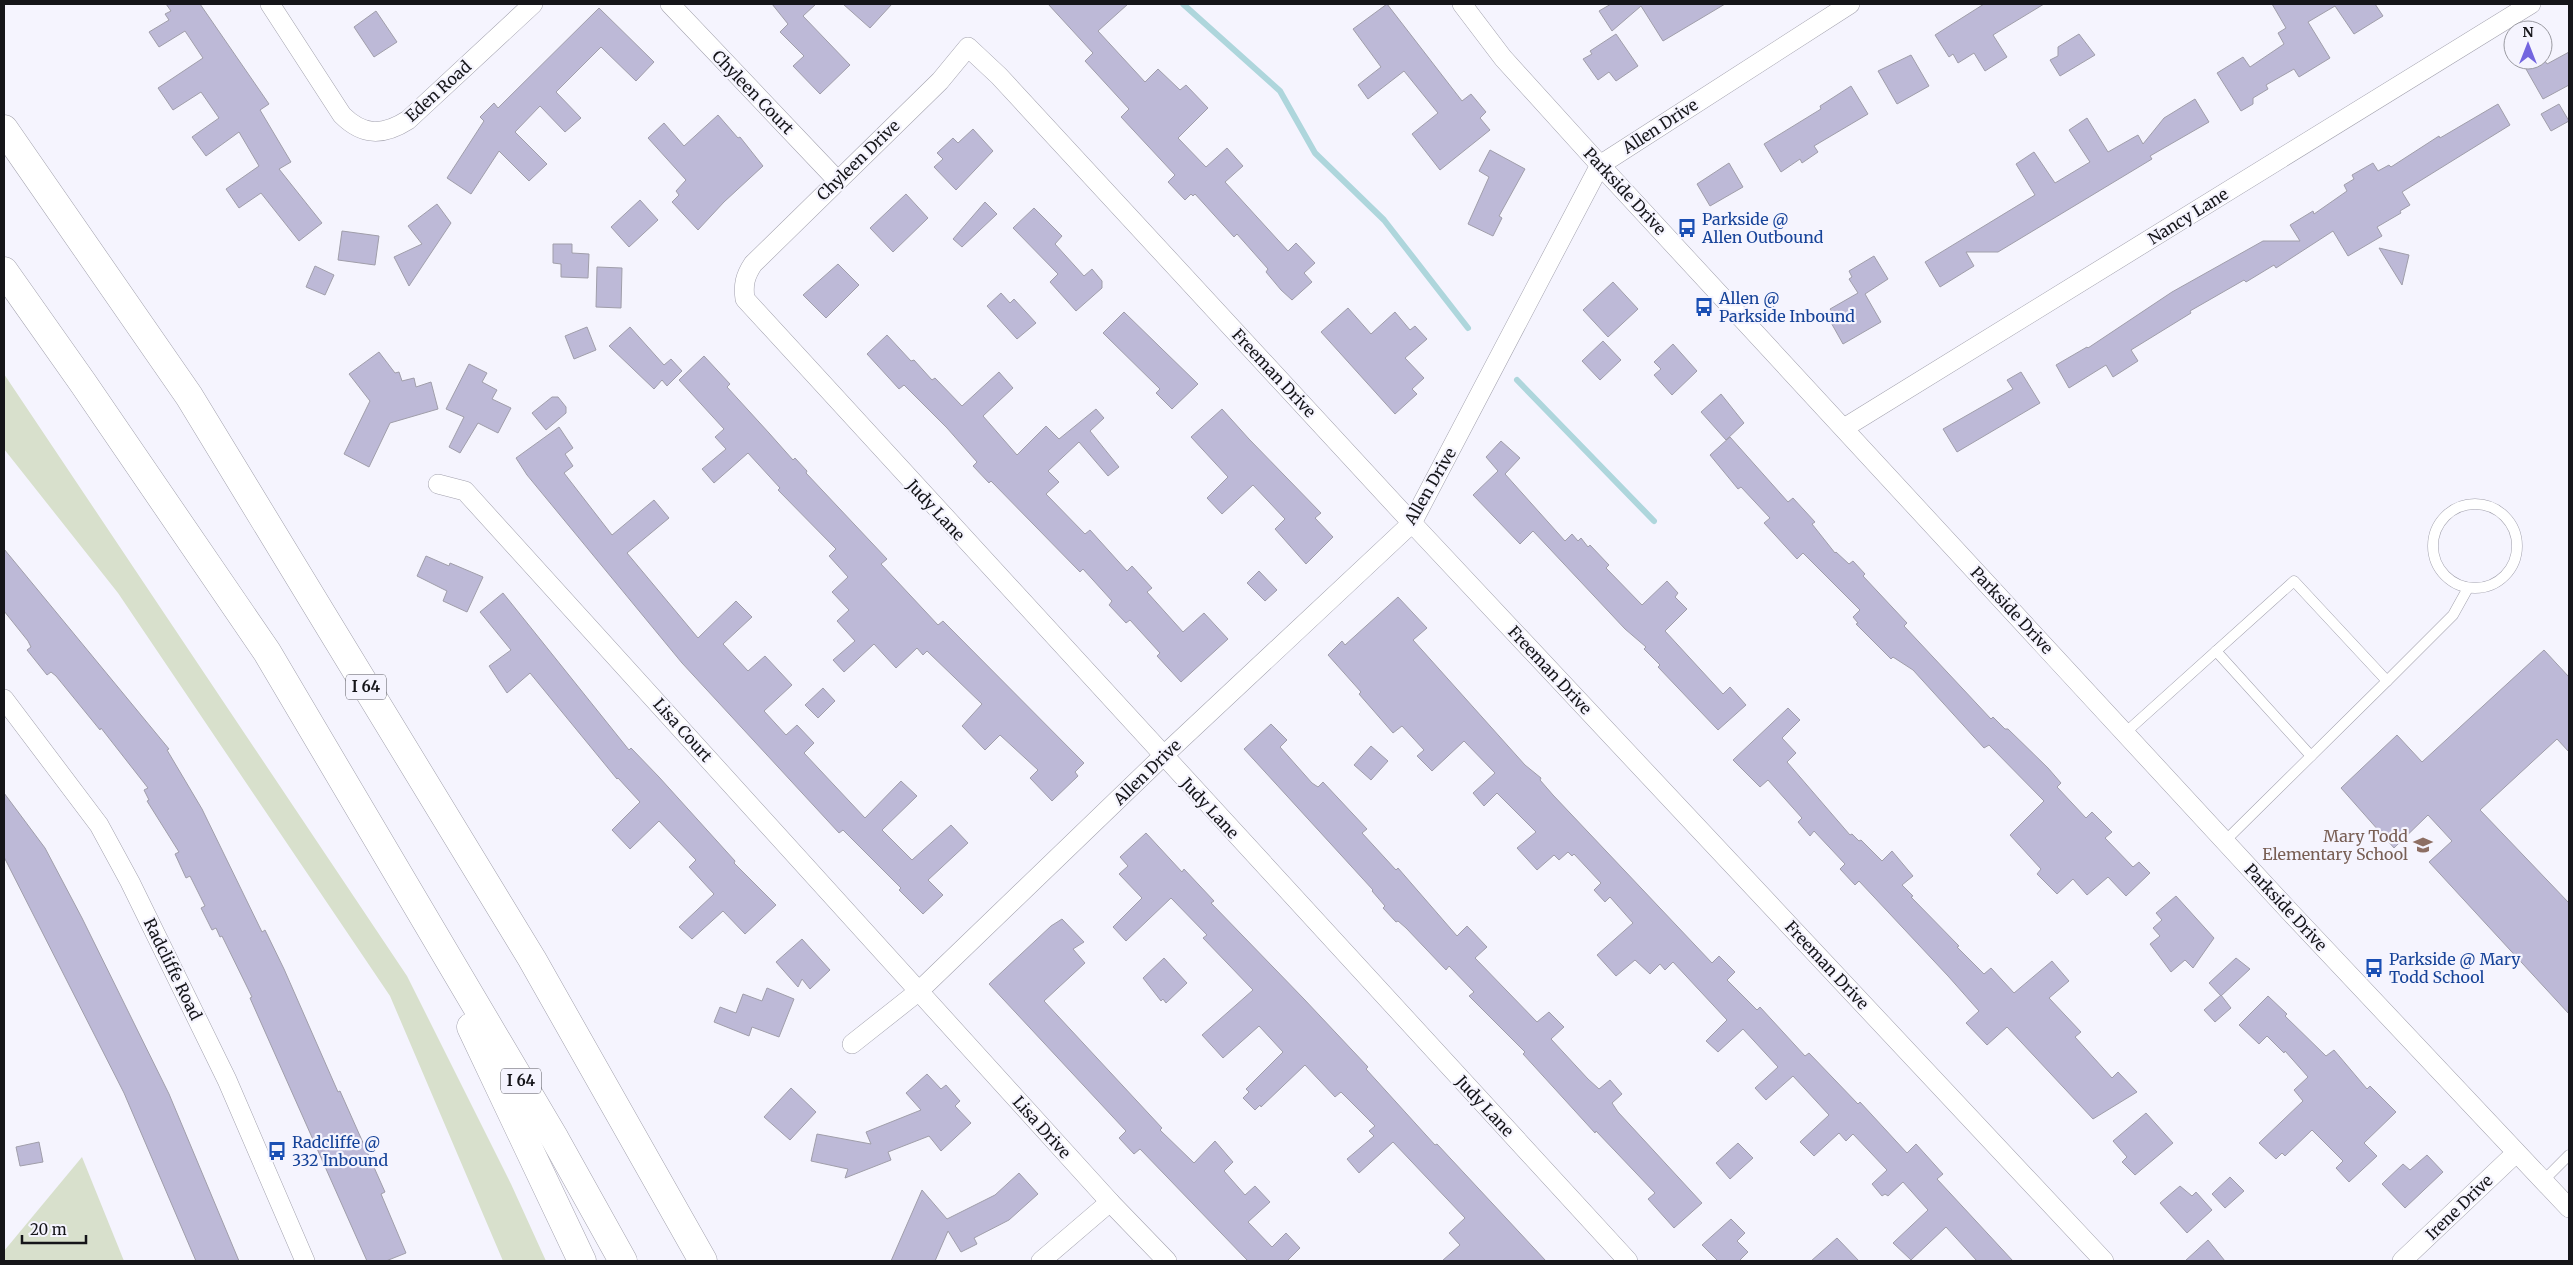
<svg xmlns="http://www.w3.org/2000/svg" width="2573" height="1265" viewBox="0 0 2573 1265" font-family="Merriweather,serif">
  <rect width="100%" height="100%" fill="#f5f4fe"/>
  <!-- green -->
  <g fill="#d8e0cc">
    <polygon points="4,374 407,976 511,1184 546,1261 503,1261 390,996 118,593 4,449"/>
    <polygon points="82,1157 124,1261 4,1261 4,1251"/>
  </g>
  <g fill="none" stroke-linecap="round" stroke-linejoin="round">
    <!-- stream -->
    <g stroke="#aed6dc" stroke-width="6">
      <polyline points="1183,4 1280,91 1315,153 1384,220 1468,328"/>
      <polyline points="1517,380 1654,521"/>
    </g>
  </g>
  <!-- building -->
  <g fill="#bdb9d7" stroke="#a09eaa">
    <polygon points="166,4 200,4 269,104 260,110 291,162 279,169 322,223 299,241 261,193 239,208 226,189 259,166 239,132 206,156 192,137 219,118 201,92 173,110 158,88 203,58 185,31 159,47 149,32 169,20 165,14 171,11"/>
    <polygon points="772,4 816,4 803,16 850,65 820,94 793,66 804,56 780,32 788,24"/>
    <polygon points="843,4 892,4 870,28"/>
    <polygon points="1048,4 1128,4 1098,31 1145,82 1158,69 1180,90 1186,85 1208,108 1178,138 1206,167 1227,148 1243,166 1225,182 1288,251 1296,243 1315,263 1304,273 1312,282 1292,300 1281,290 1266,272 1268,269 1237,234 1234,237 1195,194 1193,196 1191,194 1185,200 1168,182 1175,175 1121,117 1129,109 1085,61 1093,53"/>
    <polygon points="1387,4 1462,101 1471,94 1486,112 1480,118 1490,130 1440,170 1412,134 1438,113 1404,71 1368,99 1358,85 1381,67 1353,29"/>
    <polygon points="1611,4 1725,4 1663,41 1641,6 1612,31 1599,11"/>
    <polygon points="1984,4 2044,4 1993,35 2007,57 1985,71 1974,53 1958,63 1953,54 1949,57 1935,35"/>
    <polygon points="2272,4 2375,4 2383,16 2354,34 2335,6 2308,22 2330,58 2299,77 2294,69 2266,85 2268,89 2253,98 2253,104 2241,111 2217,73 2243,57 2250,67 2284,44 2278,33 2286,28"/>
    <polygon points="599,8 654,62 636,81 601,47 556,92 581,118 565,132 540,106 515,132 547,164 529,181 499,151 471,194 447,178 484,121 480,117 494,103 498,108"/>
    <polygon points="376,11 397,42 374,57 354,27"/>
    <polygon points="1616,34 1638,66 1616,81 1609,72 1598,80 1583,59 1592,54 1590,51"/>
    <polygon points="2079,34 2095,55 2060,76 2050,60 2058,56 2058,47"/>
    <polygon points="2569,52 2569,85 2543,99 2526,69 2544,59 2547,64"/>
    <polygon points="1911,55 1929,86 1897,104 1878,71"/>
    <polygon points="1851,86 1868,114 1814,146 1818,152 1802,163 1800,159 1781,172 1764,144 1821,109 1820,106"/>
    <polygon points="2195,99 2209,122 2150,156 2152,159 1998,252 1966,252 1974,266 1940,287 1925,262 2035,195 2016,164 2034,152 2055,183 2090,162 2069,130 2087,118 2108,152 2138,135 2143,144 2164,118"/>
    <polygon points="2498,104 2510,125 2402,192 2410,205 2400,211 2401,213 2377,227 2382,236 2348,256 2333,231 2276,268 2274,265 2246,282 2244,280 2190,311 2191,313 2131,350 2138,361 2113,377 2106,365 2069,388 2056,365 2087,347 2088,348 2172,292 2263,241 2300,241 2290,225 2313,211 2314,214 2347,191 2344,185 2354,179 2352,175 2373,163 2378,171 2389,165 2391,167 2439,136 2440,138"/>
    <polygon points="2559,104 2569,121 2551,131 2541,114"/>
    <polygon points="718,115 738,138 740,137 763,166 724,202 698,230 672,202 679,195 676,191 686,180 648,138 664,123 684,146"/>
    <polygon points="973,129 993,151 956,190 934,167 943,159 937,153 953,138 958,143"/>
    <polygon points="1490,150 1525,169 1499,216 1502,218 1493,236 1468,224 1489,177 1479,171"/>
    <polygon points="1729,163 1743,187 1710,206 1697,184"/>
    <polygon points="906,194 928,218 893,252 870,228"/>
    <polygon points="640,200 658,220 629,247 611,227"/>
    <polygon points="985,202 997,214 962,247 953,239"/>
    <polygon points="437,204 451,223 409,286 394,257 422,244 408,226"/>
    <polygon points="1034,208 1062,236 1055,244 1084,276 1092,269 1102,281 1102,288 1076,311 1050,282 1058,274 1013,228"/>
    <polygon points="342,231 379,236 375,265 338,260"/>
    <polygon points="553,244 572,244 572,253 589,254 588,278 561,277 561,264 553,263"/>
    <polygon points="2379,248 2409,255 2402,285"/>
    <polygon points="1874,256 1888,279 1865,294 1881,322 1843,344 1829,319 1835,316 1830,309 1858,293 1849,279 1852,277 1849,271"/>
    <polygon points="838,264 859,285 826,318 803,295"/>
    <polygon points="315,266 334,275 325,295 306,287"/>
    <polygon points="597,267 622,268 621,308 596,307"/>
    <polygon points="1613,282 1638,309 1608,337 1583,310"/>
    <polygon points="1001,293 1010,303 1014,299 1036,323 1017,339 987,306"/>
    <polygon points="1348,308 1371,334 1395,312 1410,330 1415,326 1427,339 1405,358 1424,378 1412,389 1417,394 1395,414 1321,332"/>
    <polygon points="1124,312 1198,384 1172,409 1156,393 1160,389 1103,333"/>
    <polygon points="587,327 596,350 574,359 565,336"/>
    <polygon points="630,327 664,365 671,359 682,371 667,386 662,380 654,389 609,346"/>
    <polygon points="887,335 911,361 914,360 932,380 935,378 962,406 999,372 1013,388 983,416 1017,455 1046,426 1059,439 1096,409 1104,418 1090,431 1119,467 1108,476 1079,442 1048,471 1059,482 1046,494 1085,534 1090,530 1127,571 1132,566 1152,588 1147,592 1183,632 1204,613 1228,639 1181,682 1157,656 1160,653 1130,620 1126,623 1109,605 1112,601 1083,569 1080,572 991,481 989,483 973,466 977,462 947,428 904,385 899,389 867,354"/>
    <polygon points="1603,341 1621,360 1600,380 1582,361"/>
    <polygon points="1673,344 1697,371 1672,395 1654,375 1661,369 1654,362"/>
    <polygon points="379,352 395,373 399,372 402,381 414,378 416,387 431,382 438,409 390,423 369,467 344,454 370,401 349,374"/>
    <polygon points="704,356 730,384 727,387 769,433 793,460 795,458 807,471 806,473 887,559 881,564 938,625 943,621 1084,763 1075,772 1078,776 1052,801 1030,778 1038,770 1000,735 985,750 962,726 982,704 927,651 923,655 917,648 896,668 874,644 844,672 833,660 855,641 837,621 849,610 832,592 848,577 829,556 836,549 778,490 780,488 748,453 714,483 702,469 726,449 715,437 724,429 679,380"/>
    <polygon points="469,364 487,373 482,382 497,390 492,399 511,408 498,433 478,423 460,453 449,447 464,417 446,409"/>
    <polygon points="2021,372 2040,403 1957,452 1943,429 2013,389 2007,380"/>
    <polygon points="1721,394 1744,423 1726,440 1701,412"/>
    <polygon points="552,397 558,397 566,407 566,413 546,430 532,413"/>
    <polygon points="1222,409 1249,439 1321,513 1315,518 1333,537 1306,564 1275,529 1285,519 1253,485 1222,514 1207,498 1228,477 1191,437"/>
    <polygon points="559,427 573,448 565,454 573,466 564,473 612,535 654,500 669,518 627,553 698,638 736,601 752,617 723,644 748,671 765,656 792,685 764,711 786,735 797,725 814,743 804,753 865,818 901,781 917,796 882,830 912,860 951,825 968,843 928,880 943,895 923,914 899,890 901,888 843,830 839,833 682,663 527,475 516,458"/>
    <polygon points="1730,437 1788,502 1793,498 1815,522 1812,524 1835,553 1836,552 1849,564 1853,561 1865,574 1863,576 1907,623 1904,626 1991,719 1993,717 2005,729 2008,729 2048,768 2061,783 2057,787 2086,818 2092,812 2112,832 2105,838 2133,867 2139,862 2150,873 2126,896 2108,877 2087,895 2073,879 2057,894 2037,874 2041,869 2010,835 2044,801 1989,745 1984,748 1913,670 1893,657 1891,659 1856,624 1858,623 1853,617 1860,610 1803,553 1797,559 1764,523 1770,518 1741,487 1738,489 1710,455"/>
    <polygon points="1501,441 1520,458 1505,474 1565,541 1572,534 1578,541 1581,538 1588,547 1590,545 1609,565 1606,568 1642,605 1667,581 1678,593 1675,597 1687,609 1665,631 1723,694 1730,687 1746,705 1718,730 1658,667 1660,665 1644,649 1646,647 1625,629 1533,531 1520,544 1473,495 1498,471 1486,457"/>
    <polygon points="4,549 169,749 167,750 202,809 262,932 265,930 284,969 338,1092 340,1091 385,1192 381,1194 406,1253 386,1261 367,1261 250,998 252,997 222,936 220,937 216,928 212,930 201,908 205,906 190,876 186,878 175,854 179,852 147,801 149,800 144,790 148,788 101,728 100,730 56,676 51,672 47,675 27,650 31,647 28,641 4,611"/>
    <polygon points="426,556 449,566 450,563 483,577 467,612 443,601 447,591 417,576"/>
    <polygon points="1259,571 1277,590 1265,601 1247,583"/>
    <polygon points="503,593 629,750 631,748 659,777 735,861 734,863 776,905 745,934 723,911 692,939 679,927 714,894 689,867 696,860 659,821 630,849 612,830 640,802 618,778 617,779 530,673 507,693 489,666 511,650 480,612"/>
    <polygon points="1398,597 1427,628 1413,640 1525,765 1541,778 1540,780 1553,795 1712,963 1719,956 1735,972 1727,980 1757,1010 1760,1007 1805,1056 1809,1053 1858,1104 1860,1102 1907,1153 1916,1144 1943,1174 1937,1179 2013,1261 1977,1261 1946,1227 1911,1260 1893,1243 1928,1210 1903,1182 1888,1196 1885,1194 1882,1196 1872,1184 1887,1170 1853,1134 1846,1141 1839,1133 1814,1156 1800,1142 1829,1115 1793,1076 1766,1100 1755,1088 1778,1067 1743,1029 1718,1052 1706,1041 1727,1020 1673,962 1665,970 1660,964 1650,974 1635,960 1616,976 1597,955 1633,923 1610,897 1605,902 1594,890 1601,883 1574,854 1572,856 1568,852 1559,860 1554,855 1537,870 1517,848 1536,832 1497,793 1484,806 1473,793 1495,773 1464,741 1432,771 1417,756 1424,750 1402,726 1393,733 1359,694 1361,692 1328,655 1342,641 1345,645"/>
    <polygon points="2544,650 2569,677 2569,752 2557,739 2480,810 2569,903 2569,1014 2429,862 2452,841 2428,815 2394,848 2341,788 2397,735 2422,762"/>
    <polygon points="823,688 835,701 818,718 805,705"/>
    <polygon points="1788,708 1800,720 1782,738 1796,753 1787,762 1850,835 1852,834 1859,841 1861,840 1882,861 1892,851 1913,876 1902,885 1913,896 1911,897 1959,946 1957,947 1984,974 1991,968 2014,993 2052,961 2069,981 2049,998 2081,1032 2075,1037 2112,1078 2118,1072 2137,1092 2093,1119 2007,1027 1987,1045 1966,1023 1979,1011 1948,976 1859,881 1855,885 1840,869 1845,864 1814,831 1810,836 1798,822 1802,818 1768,780 1760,787 1733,760"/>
    <polygon points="1271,724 1287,740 1280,747 1312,783 1318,787 1323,782 1367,829 1362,833 1396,870 1398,868 1457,936 1467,926 1487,947 1475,958 1537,1022 1549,1012 1564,1027 1551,1039 1588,1079 1599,1089 1610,1080 1622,1094 1612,1103 1618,1112 1702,1203 1674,1228 1648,1199 1655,1193 1596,1131 1595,1133 1523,1054 1525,1052 1469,996 1474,992 1449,966 1446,970 1406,928 1398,921 1396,922 1383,908 1385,906 1372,891 1373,890 1244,749"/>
    <polygon points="1371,746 1388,761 1371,780 1354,765"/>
    <polygon points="4,793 45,848 82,918 169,1094 239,1261 196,1261 124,1093 4,857"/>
    <polygon points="1146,833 1182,872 1184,869 1214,901 1211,903 1304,999 1368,1067 1366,1069 1435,1145 1437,1144 1546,1261 1442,1261 1460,1245 1449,1233 1465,1218 1393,1142 1359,1173 1347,1159 1374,1136 1369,1131 1375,1126 1341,1092 1335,1097 1305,1065 1261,1107 1260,1105 1255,1110 1243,1098 1249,1092 1246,1089 1283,1052 1259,1026 1223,1058 1202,1035 1253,990 1203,938 1207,935 1171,898 1126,941 1113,927 1142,898 1119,874 1128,866 1120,857"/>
    <polygon points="2176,896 2214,938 2193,968 2185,960 2171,972 2150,944 2160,936 2153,928 2162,920 2156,913"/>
    <polygon points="1062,919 1084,942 1073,949 1085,963 1044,1001 1162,1128 1160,1130 1194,1163 1215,1141 1233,1162 1224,1171 1245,1195 1255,1186 1270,1202 1248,1222 1272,1247 1286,1233 1300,1248 1287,1261 1248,1261 1140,1149 1134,1154 1119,1138 1126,1131 989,984 1051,926"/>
    <polygon points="802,939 830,970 810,989 802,979 798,987 776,962"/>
    <polygon points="1164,958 1187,983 1166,1003 1163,999 1161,1001 1143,978"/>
    <polygon points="2236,958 2250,969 2221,996 2209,983"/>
    <polygon points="767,988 794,999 779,1037 752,1027 749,1036 714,1022 720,1007 736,1013 743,994 762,1001"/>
    <polygon points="2221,995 2231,1008 2215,1022 2204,1010"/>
    <polygon points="2268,996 2287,1014 2285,1016 2326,1056 2334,1050 2367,1089 2370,1086 2396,1112 2364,1143 2377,1156 2349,1182 2336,1168 2343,1161 2312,1130 2285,1156 2282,1153 2276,1159 2259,1143 2303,1101 2294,1090 2308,1077 2285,1051 2284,1053 2267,1036 2259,1044 2239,1025"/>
    <polygon points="927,1074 941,1089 946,1085 960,1101 955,1106 971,1123 941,1151 929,1136 888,1152 891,1160 845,1178 848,1169 811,1161 817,1134 871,1144 866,1132 921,1110 906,1093"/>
    <polygon points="791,1088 816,1112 790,1140 764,1117"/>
    <polygon points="2146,1113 2173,1143 2135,1175 2122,1162 2127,1157 2113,1141"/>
    <polygon points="39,1142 43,1162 20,1166 16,1147"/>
    <polygon points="1738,1143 1753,1158 1730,1179 1716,1163"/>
    <polygon points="2427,1155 2443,1172 2405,1208 2382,1184 2403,1164 2410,1170"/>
    <polygon points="1019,1173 1038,1194 1009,1220 974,1238 977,1244 961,1252 948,1231 935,1261 891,1261 922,1190 947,1219 995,1195"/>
    <polygon points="2230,1177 2244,1191 2225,1208 2212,1194"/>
    <polygon points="2180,1186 2192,1196 2196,1192 2212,1210 2187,1233 2160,1203"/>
    <polygon points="1731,1219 1745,1233 1737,1241 1748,1252 1739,1261 1718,1261 1702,1245"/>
    <polygon points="1837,1238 1859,1261 1811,1261"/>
    <polygon points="2208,1240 2225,1261 2185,1261"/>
  </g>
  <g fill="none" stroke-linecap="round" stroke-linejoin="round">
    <!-- service casing -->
    <g stroke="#a2a1ad" stroke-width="11">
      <g id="service">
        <circle cx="2475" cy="546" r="42"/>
        <polyline points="2216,651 2311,756"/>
        <polyline points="2387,681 2453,615 2468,588"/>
        <polyline points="2125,733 2294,581 2387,681 2225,841"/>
        <polyline points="2543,1181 2569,1155"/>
      </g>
    </g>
    <!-- minor casing -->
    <g stroke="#a2a1ad" stroke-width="20">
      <g id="minor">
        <path d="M 270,4 L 342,115 C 363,136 383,136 408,120 L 533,4"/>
        <polyline points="670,4 837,180"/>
        <polyline points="1462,4 1503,58 1600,165 2291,913 2569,1208"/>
        <polyline points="1844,428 2531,4"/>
        <polyline points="438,484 465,491 1110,1202 1167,1261"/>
        <polyline points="4,699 99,825 130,882 227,1080 305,1261"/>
        <polyline points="852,1044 919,991 1162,757 1412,523 1600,165 1850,4"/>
        <polyline points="1041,1261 1110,1202"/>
        <path d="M 1628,1261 L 745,299 C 743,285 745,276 753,264 L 940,81 L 968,47 L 999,76 L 1412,523 L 2104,1261"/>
        <polyline points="2402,1261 2516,1153"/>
      </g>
    </g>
    <!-- motorway casing -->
    <g stroke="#a2a1ad" stroke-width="29">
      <g id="motorway">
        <polyline points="4,129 189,396 532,959 703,1261"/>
        <polyline points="4,271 83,383 267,652 555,1139 623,1261"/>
        <polyline points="471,1027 582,1261"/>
      </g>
    </g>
    <!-- service -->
    <use href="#service" stroke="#fff" stroke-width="10"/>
    <!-- minor -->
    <use href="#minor" stroke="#fff" stroke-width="19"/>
    <!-- motorway -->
    <use href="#motorway" stroke="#fff" stroke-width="28"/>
  </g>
  <!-- icons -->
  <defs>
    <g id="bus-bare" transform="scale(1.5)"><path d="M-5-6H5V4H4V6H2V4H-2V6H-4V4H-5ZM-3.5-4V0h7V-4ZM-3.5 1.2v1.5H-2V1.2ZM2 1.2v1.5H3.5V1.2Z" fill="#1a4fb4" stroke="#f5f4fe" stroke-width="2.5" paint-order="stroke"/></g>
    <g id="school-bare" transform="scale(1.5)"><path d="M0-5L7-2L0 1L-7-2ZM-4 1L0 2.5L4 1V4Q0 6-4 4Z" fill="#8d6e63" stroke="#f5f4fe" stroke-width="2.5" paint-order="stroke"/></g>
  </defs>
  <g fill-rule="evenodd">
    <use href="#bus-bare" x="1687" y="228"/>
    <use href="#bus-bare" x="1704" y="307"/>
    <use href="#school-bare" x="2423" y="845"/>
    <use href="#bus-bare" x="2374" y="968"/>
    <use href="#bus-bare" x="277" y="1151"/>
  </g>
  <g text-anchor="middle" stroke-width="4.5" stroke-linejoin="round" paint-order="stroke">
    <!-- shield labels -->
    <g fill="#f5f4fe" stroke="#58585e" stroke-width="1">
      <rect x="346" y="674.5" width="40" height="25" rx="4"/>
      <rect x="501" y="1068.5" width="40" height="25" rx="4"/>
    </g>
    <g font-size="15" font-weight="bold" fill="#151519">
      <text x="366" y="692">I 64</text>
      <text x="521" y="1086">I 64</text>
    </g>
    <!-- street labels -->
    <g font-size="16" fill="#151519" stroke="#f5f4fe">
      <text transform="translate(438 91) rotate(-42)" y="6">Eden Road</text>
      <text transform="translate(753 92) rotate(46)" y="6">Chyleen Court</text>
      <text transform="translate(1660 126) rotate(-33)" y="6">Allen Drive</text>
      <text transform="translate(858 160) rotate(-44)" y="6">Chyleen Drive</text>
      <text transform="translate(1625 191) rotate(47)" y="6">Parkside Drive</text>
      <text transform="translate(2188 216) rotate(-32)" y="6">Nancy Lane</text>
      <text transform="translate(1274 373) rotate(47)" y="6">Freeman Drive</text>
      <text transform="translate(1430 486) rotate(-60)" y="6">Allen Drive</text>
      <text transform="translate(936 510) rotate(47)" y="6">Judy Lane</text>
      <text transform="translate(2012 610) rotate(47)" y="6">Parkside Drive</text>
      <text transform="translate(1550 670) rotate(47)" y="6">Freeman Drive</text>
      <text transform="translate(683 730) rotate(48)" y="6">Lisa Court</text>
      <text transform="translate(1147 772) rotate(-44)" y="6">Allen Drive</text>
      <text transform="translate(1210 808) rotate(47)" y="6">Judy Lane</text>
      <text transform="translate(2286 907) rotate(47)" y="6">Parkside Drive</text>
      <text transform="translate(1827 965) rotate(47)" y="6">Freeman Drive</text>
      <text transform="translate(173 969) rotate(64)" y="6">Radcliffe Road</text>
      <text transform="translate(1485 1106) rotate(47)" y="6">Judy Lane</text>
      <text transform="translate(1042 1127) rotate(48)" y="6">Lisa Drive</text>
      <text transform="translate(2459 1207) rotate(-44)" y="6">Irene Drive</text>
    </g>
    <!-- transit labels -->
    <g font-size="16" fill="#164399" stroke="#f5f4fe" text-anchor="start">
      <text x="1702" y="225">Parkside @<tspan x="1702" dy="18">Allen Outbound</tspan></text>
      <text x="1719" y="304">Allen @<tspan x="1719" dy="18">Parkside Inbound</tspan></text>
      <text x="2389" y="965">Parkside @ Mary<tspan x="2389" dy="18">Todd School</tspan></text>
      <text x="292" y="1148">Radcliffe @<tspan x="292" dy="18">332 Inbound</tspan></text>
    </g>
    <!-- education labels -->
    <g font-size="16" fill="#785e54" stroke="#f5f4fe" text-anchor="end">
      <text x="2408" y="842">Mary Todd<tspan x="2408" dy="18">Elementary School</tspan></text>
    </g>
  </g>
  <!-- border -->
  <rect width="2573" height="1265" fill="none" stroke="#151519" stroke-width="10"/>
  <!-- north arrow -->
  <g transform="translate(2528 45)"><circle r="24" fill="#f5f4fe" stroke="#9b9ba2"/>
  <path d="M0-4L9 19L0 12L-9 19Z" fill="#7365df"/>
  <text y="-8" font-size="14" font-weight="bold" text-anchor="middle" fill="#151519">N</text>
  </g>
  <!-- scale -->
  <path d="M22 1235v8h64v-8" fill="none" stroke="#151519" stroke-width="2.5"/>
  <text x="30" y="1235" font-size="15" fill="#151519" stroke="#f5f4fe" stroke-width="4" paint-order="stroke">20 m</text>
</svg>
